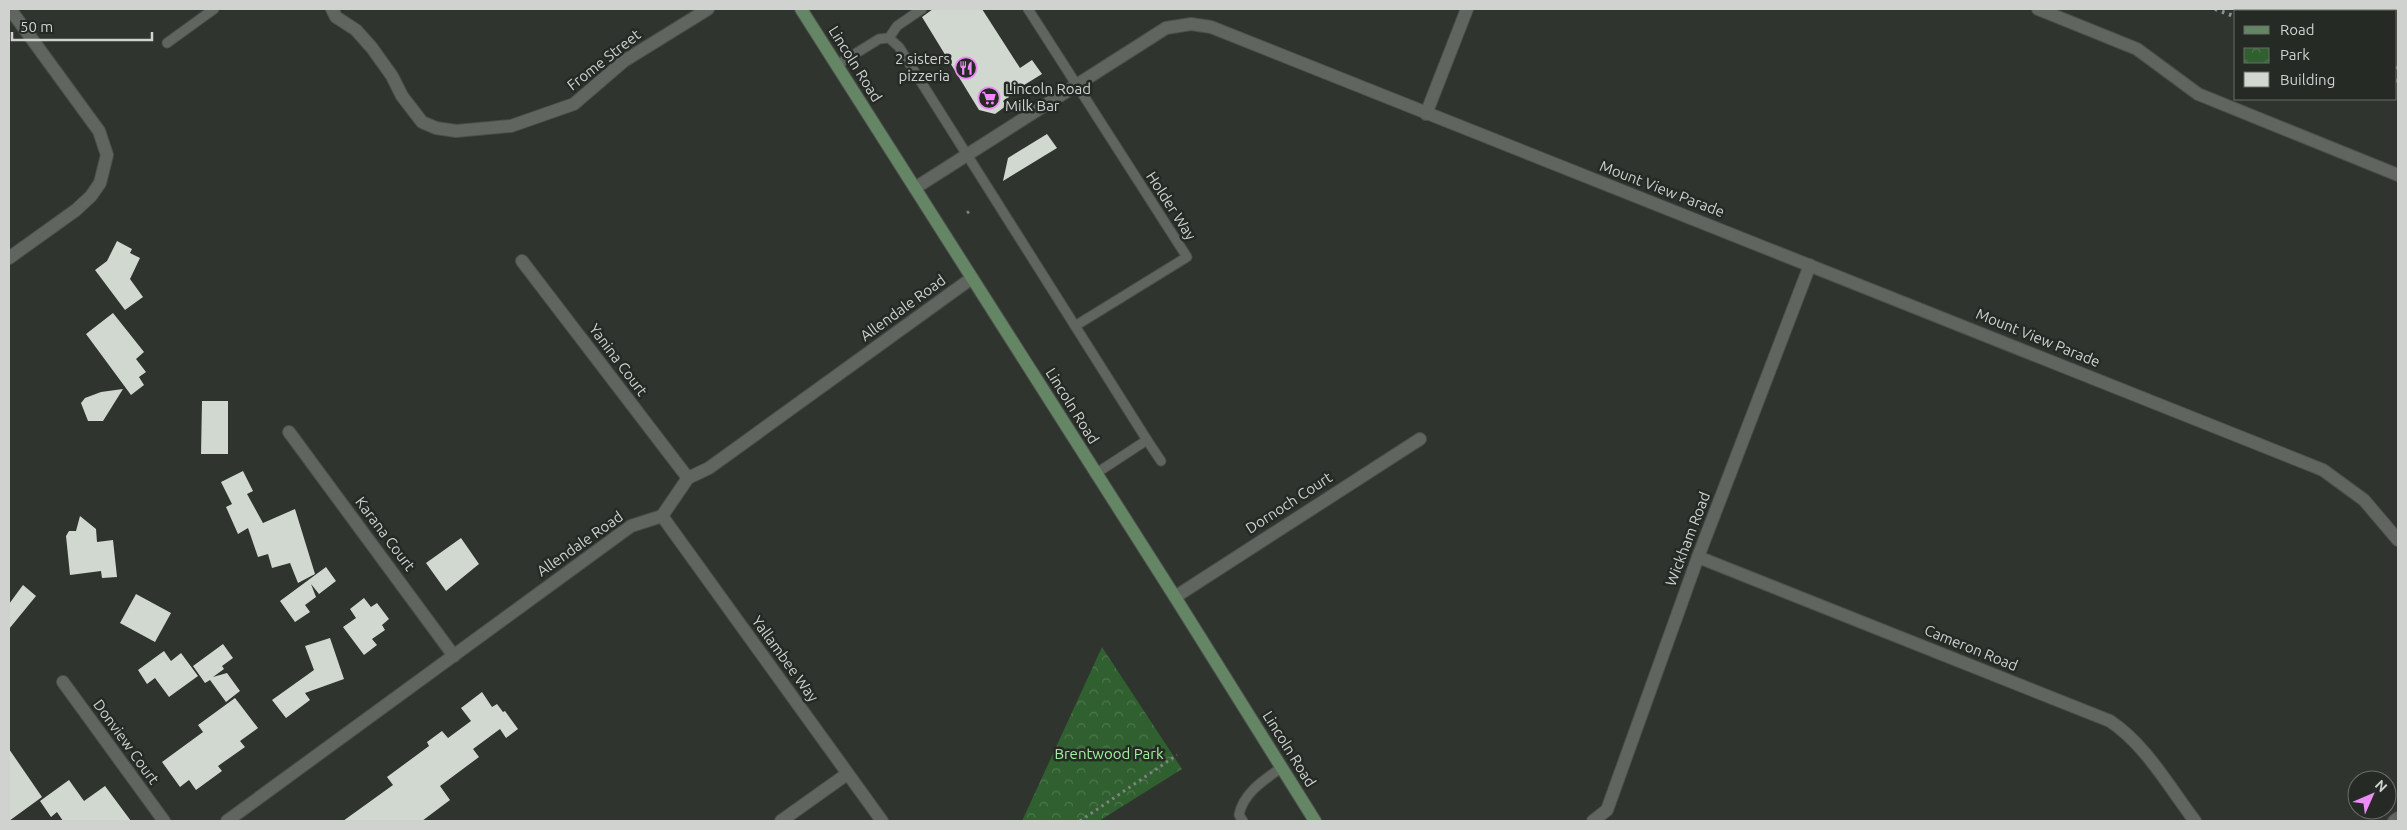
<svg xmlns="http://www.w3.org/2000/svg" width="2407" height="830" viewBox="0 0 2407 830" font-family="Ubuntu,sans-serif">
  <defs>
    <pattern id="park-crowns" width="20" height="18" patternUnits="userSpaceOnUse" patternTransform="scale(1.25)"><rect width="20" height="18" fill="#306030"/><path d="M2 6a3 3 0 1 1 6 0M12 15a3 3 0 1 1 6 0" fill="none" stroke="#4d764d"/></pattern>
  </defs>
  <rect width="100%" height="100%" fill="#2f342e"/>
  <!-- park -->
  <polygon fill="url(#park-crowns)" points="1102,647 1182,769 1099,821 1022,821"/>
  <!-- building -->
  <g fill="#d1d8d0">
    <polygon points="933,9 982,9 1020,68 1032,60 1042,74 1008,95 1009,97 1003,101 1006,106 995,114 979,110 922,17"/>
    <polygon points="1047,134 1057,148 1003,181 1008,158"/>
    <polygon points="117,241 132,249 130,253 140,258 130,279 143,297 125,310 95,270 107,261"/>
    <polygon points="113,313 144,352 136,359 146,372 139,377 144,385 131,395 86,334"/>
    <polygon points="123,389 103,421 88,421 81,403 85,398 101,392"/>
    <polygon points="202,401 228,401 228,454 201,454"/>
    <polygon points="243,471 253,491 247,494 263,523 295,509 315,574 298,583 290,563 272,568 268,554 258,557 248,528 238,534 226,507 232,504 221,482"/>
    <polygon points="80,516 96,529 97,542 113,540 117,577 102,578 101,571 70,575 66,536 69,531 76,531"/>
    <polygon points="461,538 479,564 446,591 426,563"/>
    <polygon points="326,567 336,581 319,594 311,584 316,597 305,605 310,612 295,622 280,601"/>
    <polygon points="23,585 36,596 9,629 9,604"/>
    <polygon points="136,594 171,613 155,642 120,623"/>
    <polygon points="364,598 371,607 377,603 389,619 382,625 385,630 372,639 377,645 364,655 343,627 356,618 350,609"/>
    <polygon points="330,638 344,679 305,693 310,700 286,718 272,700 314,670 305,646"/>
    <polygon points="223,644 233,658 222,666 224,669 213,677 227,673 240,691 226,702 210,680 205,683 193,666"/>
    <polygon points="164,651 171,661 181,653 198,676 169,697 155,678 147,684 138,670"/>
    <polygon points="482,692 492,707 497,704 503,712 505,711 518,729 506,738 500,729 473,749 479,757 440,786 450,800 422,821 343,821 393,785 387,777 429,746 427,742 442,731 448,738 471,721 461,708"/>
    <polygon points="235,698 258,728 240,741 245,747 218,766 222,771 196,790 189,780 180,787 162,762 203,732 198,725"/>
    <polygon points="9,749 42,797 9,821"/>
    <polygon points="69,780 84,801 105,786 131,821 63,821 57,812 51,817 40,801"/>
  </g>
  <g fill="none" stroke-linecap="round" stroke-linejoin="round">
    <!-- service casing -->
    <g stroke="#4b4f4b" stroke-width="11">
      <g id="service">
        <polyline points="1028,9 1187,257 1075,326"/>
        <polyline points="889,38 897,26 922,9"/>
        <polyline points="167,43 214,9"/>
        <polyline points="837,65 879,39 889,38 899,47 1147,440 1095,474"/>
        <polyline points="1147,440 1161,461"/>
        <path d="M 1243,821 L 1239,815 C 1243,793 1264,780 1281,768"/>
      </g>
    </g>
    <!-- minor casing -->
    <g stroke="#4b4f4b" stroke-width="14">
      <g id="minor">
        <polyline points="332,9 336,17 356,30 372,48 392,76 402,96 422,122 436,128 456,131 511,126 574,104 624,61 708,9"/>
        <polyline points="2038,9 2137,49 2198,94 2398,175"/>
        <polyline points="1426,114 1467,9"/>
        <polyline points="915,188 1166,28 1191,24 1211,27 2323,470 2364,500 2398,540"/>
        <polyline points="9,258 76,210 91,196 100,183 107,155 99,131 10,9"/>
        <polyline points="522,261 688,478"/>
        <polyline points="289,432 454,656"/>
        <polyline points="662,516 882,821"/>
        <path d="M 1698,557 L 2110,721 C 2146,745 2169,787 2195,821"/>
        <polyline points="1175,597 1420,439"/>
        <polyline points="63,682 164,821"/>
        <polyline points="227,821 631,526 662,516 688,478 709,468 972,278"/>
        <polyline points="781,821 847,774"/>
        <polyline points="1593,821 1607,810 1698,557 1810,265"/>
        <polyline points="2394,821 2398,818"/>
      </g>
    </g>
    <!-- secondary casing -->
    <g stroke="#4b4f4b" stroke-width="14">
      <polyline id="secondary" points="801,9 1175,597 1315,821"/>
    </g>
    <!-- path -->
    <g stroke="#7f837f" stroke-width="3" stroke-dasharray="2.5 4" stroke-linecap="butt">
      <polyline points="967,213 971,210"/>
      <polyline points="1080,821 1177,755"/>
    </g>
    <!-- service -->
    <use href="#service" stroke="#60665f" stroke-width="9"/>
    <!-- minor -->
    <use href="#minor" stroke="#60665f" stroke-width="12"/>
    <!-- secondary -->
    <use href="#secondary" stroke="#658665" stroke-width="12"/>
    <!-- rail -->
    <g stroke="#8e928e" stroke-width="4" stroke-dasharray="2.5 5" stroke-linecap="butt">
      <polyline points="2215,9 2236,17"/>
      <polyline points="2244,9 2251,11"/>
      <polyline points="2396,67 2398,68"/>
      <polyline points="2396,80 2398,81"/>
    </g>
  </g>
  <!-- icons -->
  <defs>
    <g id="restaurant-ring" transform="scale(1.125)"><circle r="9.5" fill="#252a25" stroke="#ee8bf8" stroke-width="1.5"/><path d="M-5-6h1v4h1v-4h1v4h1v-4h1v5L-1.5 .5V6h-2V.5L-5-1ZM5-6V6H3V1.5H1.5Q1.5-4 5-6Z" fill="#ee8bf8"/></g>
    <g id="supermarket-ring" transform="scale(1.125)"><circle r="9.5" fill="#252a25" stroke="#ee8bf8" stroke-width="1.5"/><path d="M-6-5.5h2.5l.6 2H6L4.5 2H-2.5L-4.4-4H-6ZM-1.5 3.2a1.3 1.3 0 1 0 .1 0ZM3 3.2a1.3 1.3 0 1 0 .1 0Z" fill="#ee8bf8"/></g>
  </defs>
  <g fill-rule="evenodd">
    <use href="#restaurant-ring" x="966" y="68"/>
    <use href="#supermarket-ring" x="989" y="98"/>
  </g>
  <g text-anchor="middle" stroke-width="5" stroke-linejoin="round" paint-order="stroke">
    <!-- poi labels -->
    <g font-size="15" fill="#cfd2cf" stroke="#252a25" text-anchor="end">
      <text x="950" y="64">2 sisters<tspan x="950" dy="17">pizzeria</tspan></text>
      <text x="1005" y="94" text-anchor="start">Lincoln Road<tspan x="1005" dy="17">Milk Bar</tspan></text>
    </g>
    <!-- street labels -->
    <g font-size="15" fill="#cfd2cf" stroke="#252a25">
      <text transform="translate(604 60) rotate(-38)" y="5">Frome Street</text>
      <text transform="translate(855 64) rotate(58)" y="5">Lincoln Road</text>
      <text transform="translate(1662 189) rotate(21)" y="5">Mount View Parade</text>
      <text transform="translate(1171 206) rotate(57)" y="5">Holder Way</text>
      <text transform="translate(903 308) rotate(-36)" y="5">Allendale Road</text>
      <text transform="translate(2038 338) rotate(22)" y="5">Mount View Parade</text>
      <text transform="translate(618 360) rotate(53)" y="5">Yanina Court</text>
      <text transform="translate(1072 406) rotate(58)" y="5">Lincoln Road</text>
      <text transform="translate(1289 503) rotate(-33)" y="5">Dornoch Court</text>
      <text transform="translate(385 534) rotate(53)" y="5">Karana Court</text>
      <text transform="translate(1688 539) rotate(-69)" y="5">Wickham Road</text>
      <text transform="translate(580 544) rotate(-35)" y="5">Allendale Road</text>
      <text transform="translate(1971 648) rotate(22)" y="5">Cameron Road</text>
      <text transform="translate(785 659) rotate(54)" y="5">Yallambee Way</text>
      <text transform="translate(126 742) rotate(54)" y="5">Donview Court</text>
      <text transform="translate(1289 749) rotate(58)" y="5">Lincoln Road</text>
    </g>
    <!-- park labels -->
    <g font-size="15" fill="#a2f1a1" stroke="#252a25">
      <text x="1109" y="759">Brentwood Park</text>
    </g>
  </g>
  <!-- border -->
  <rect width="2407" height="830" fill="none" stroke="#cfd2cf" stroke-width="20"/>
  <!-- legend -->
  <rect x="2234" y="10" width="162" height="90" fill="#252a25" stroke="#696d69"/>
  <rect x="2244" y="26" width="25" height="8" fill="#658665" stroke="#696d69"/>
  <text x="2280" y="35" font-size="15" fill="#cfd2cf">Road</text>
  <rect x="2244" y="48" width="25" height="15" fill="url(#park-crowns)" stroke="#696d69"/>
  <text x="2280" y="60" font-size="15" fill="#cfd2cf">Park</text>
  <rect x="2244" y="72" width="25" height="15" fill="#d1d8d0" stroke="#696d69"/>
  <text x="2280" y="85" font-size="15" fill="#cfd2cf">Building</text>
  <!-- north arrow -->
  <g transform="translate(2372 795) rotate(45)"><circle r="24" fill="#252a25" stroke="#696d69"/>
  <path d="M0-4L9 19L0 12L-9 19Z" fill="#ee8bf8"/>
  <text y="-8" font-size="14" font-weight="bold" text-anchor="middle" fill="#cfd2cf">N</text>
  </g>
  <!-- scale -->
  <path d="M12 32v8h140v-8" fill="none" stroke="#cfd2cf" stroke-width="2.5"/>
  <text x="20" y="32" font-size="15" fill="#cfd2cf" stroke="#252a25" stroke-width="4" paint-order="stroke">50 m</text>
</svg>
